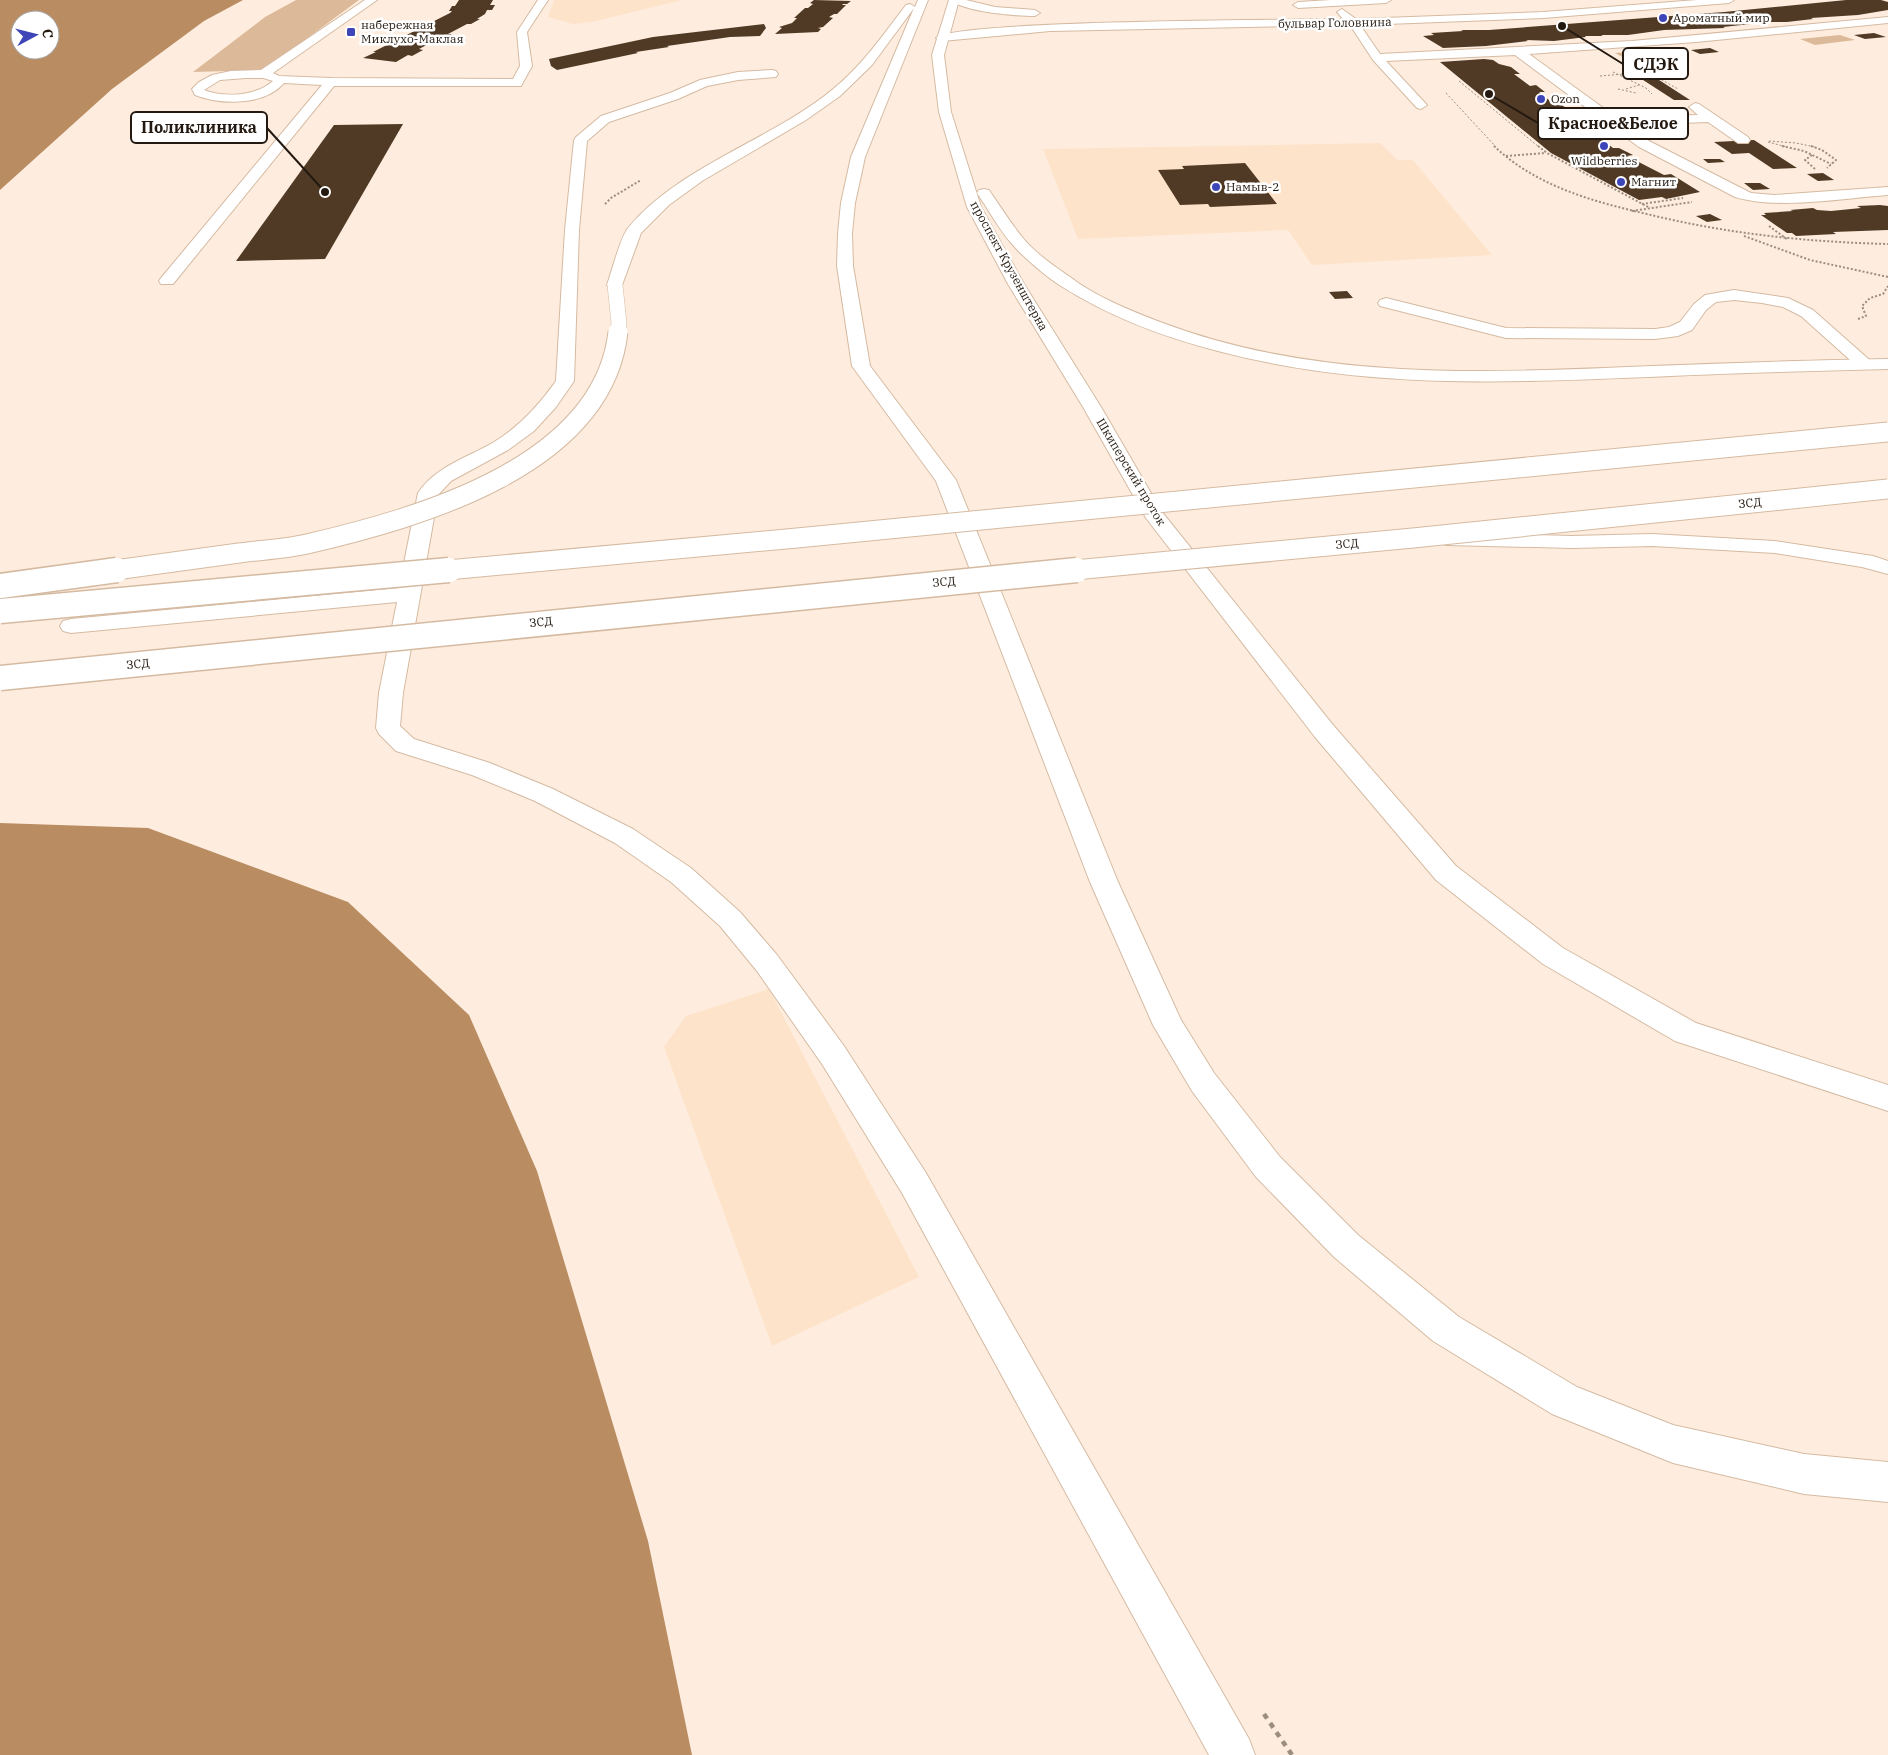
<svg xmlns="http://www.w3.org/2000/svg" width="1888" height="1755" viewBox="0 0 1888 1755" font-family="'IBM Plex Serif',serif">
  <rect width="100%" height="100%" fill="#feedde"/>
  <!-- built -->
  <g fill="#fee3cb">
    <polygon points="554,0 682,0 592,22 573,24 548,17"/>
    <polygon points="1380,143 1397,160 1413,160 1492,255 1312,265 1288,230 1078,239 1043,149"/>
    <polygon points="769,989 919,1277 772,1346 664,1047 686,1016"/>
  </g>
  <!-- green -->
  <g fill="#dcb999">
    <polygon points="296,0 359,0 264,70 193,72 265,17"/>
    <polygon points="1840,35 1855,40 1815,45 1800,39"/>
    <polygon points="1652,50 1666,57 1628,60 1615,53"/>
  </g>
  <!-- water -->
  <g fill="#b98c62" fill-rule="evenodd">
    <path d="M 0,0 L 243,0 L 204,21 L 112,89 L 0,190 ZM 20,20 L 50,20 L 50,50 L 20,50 Z"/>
    <polygon points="0,823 148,828 348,902 469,1015 537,1171 648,1541 692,1755 0,1755"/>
  </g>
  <!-- building -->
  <g fill="#503a25">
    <polygon points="459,0 493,0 490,5 495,5 492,10 487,10 485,14 477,19 480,19 471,24 467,24 448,34 452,34 442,39 438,39 419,49 423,50 412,56 408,55 396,62 363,58 376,52 373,52 450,13 452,11 449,11 452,6 455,6"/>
    <polygon points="814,0 851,1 847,4 843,4 842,5 846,5 837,14 834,14 829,17 833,18 823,27 818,28 821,29 818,32 775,34 782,28 779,27 792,23 797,18 794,18 805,8 808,8 813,4 810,3"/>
    <polygon points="1846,0 1881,0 1888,2 1888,10 1858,15 1811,18 1813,19 1787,22 1769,22 1723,27 1725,28 1664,30 1628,35 1601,35 1603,36 1585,36 1586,37 1554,41 1526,40 1528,41 1486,46 1443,48 1423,36 1434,35 1431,33 1463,31 1461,30 1489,30 1724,12"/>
    <polygon points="764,24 766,28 760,36 730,37 667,46 669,47 636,52 638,53 557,70 551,66 549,59 653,37"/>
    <polygon points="1874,33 1886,37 1865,39 1854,35"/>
    <polygon points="1710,48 1719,52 1700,54 1691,50"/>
    <polygon points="1484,59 1493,60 1499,64 1511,67 1520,74 1514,74 1530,86 1536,85 1545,92 1539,92 1555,105 1562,105 1571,112 1565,112 1583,126 1589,126 1599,133 1594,133 1613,148 1619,148 1633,155 1627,156 1664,175 1671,174 1700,192 1666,199 1662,197 1639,200 1551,153 1440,62"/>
    <polygon points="1640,78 1656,78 1690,100 1674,100"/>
    <polygon points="403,124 325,259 236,261 334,125"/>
    <polygon points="1754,140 1797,168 1773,169 1749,153 1732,154 1714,142"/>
    <polygon points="1703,159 1720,159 1725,162 1708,163"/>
    <polygon points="1245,163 1277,204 1210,207 1208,204 1180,205 1158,170 1184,169 1182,166"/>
    <polygon points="1823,173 1834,180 1818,181 1807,174"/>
    <polygon points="1744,183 1760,183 1770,189 1753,190"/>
    <polygon points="1880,205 1888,206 1888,230 1833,232 1836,234 1796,236 1792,233 1787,233 1761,215 1766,215 1764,213 1793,211 1790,210 1813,208 1817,210 1831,211 1861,208 1857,206"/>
    <polygon points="1710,214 1722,220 1707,222 1696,216"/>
    <polygon points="1347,291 1353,298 1335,299 1329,292"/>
  </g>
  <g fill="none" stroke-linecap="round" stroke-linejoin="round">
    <!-- minor casing -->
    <g stroke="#d5baa2" stroke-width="2">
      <g id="minor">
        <path d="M 365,0 L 377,0 L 273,73 L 279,76 L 331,78 L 513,79 L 520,66 L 517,32 L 538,0 L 548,0 L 527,32 L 532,66 L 521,86 L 334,86 L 173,284 L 161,284 L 159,281 L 161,278 L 322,85 L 284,83 C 264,106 221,105 195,95 L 192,89 L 199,82 L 212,75 L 231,71 L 261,70 ZM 246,78 L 263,78 L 273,81 C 257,96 224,98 204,90 L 220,80 Z"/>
        <path d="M 951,0 L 966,0 L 995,7 L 1035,10 L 1040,13 L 1035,16 C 1016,16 964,12 951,0 Z"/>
        <polygon points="1331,0 1391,0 1386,3 1298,8 1293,5 1298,2"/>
        <path d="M 1697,0 L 1734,0 L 1729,3 L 1543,18 L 1360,25 L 1380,54 L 1632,41 L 1888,17 L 1888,23 L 1696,42 L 1529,54 L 1617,118 L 1698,115 L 1689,107 L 1695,103 L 1699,104 L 1748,137 L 1750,140 L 1748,143 L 1738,143 L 1708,122 L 1627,125 L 1649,141 L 1751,193 L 1774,195 L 1888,187 L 1888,195 C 1843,198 1777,210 1735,197 L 1639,147 L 1515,55 L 1386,61 L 1427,105 L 1421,109 L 1417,108 L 1373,60 L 1350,25 L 1050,31 L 942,41 L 936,38 C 954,20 1294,20 1343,19 L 1337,12 L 1342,9 L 1356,19 L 1543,12 Z"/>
        <path d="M 772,70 L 776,71 L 778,74 L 776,77 L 738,80 L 707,86 L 678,99 L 609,122 L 587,141 L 579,230 L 574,381 L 556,407 L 534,431 L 508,450 L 451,481 L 438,495 L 403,693 L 400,726 L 414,739 L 490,763 L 553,789 L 633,829 L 691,868 L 740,912 L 777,955 L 844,1046 L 926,1173 L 1249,1739 L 1255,1755 L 1209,1755 L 902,1193 L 822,1064 L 757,971 L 720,926 L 671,882 L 615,843 L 535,801 L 472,775 L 396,751 L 379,734 L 376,728 L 379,693 L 397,602 L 71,633 L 63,631 L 60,626 L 63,621 L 71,619 L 399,588 L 418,493 C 436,466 467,458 494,442 C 519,427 539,405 556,381 L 565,230 L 574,140 L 576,137 L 601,116 L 670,93 L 700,80 L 738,72 Z"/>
        <polygon points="1734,290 1788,298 1813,310 1874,364 1871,368 1865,369 1859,368 1801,316 1783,307 1762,303 1734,300 1716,302 1706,310 1692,330 1678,336 1655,339 1506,338 1380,306 1378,303 1380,300 1386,298 1506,328 1655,329 1669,327 1680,322 1694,304 1705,295"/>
      </g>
    </g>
    <!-- major casing -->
    <g stroke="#d5baa2" stroke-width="2">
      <g id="major">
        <path d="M 918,0 L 928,0 L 865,157 L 855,203 L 852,233 L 853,266 L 870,366 L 956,480 L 1118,882 L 1181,1020 L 1214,1073 L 1280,1157 L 1358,1235 L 1459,1317 L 1577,1387 L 1673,1425 L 1804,1454 L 1888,1462 L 1888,1502 L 1804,1494 L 1673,1463 L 1552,1414 L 1433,1341 L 1334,1257 L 1256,1177 L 1192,1091 L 1153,1025 L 1090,882 L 936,481 L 852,366 L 837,266 L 838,233 L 841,203 L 851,157 L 914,8 L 872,65 L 840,96 L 806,120 L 702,181 L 669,205 L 641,233 L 621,288 L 609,288 L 607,285 C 612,271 620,238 628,228 C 678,167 771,140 832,90 C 862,66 883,35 906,5 L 910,4 L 915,7 Z"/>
        <polygon points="949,0 959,0 944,55 951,112 981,207 1024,284 1101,407 1162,512 1333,725 1456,866 1563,948 1696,1023 1888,1085 1888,1111 1675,1041 1543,964 1436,880 1315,737 1146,518 1083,407 1008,284 967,207 939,112 932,55"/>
        <path d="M 984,189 L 989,190 C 1000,206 1010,222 1022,237 C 1033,251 1055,267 1070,277 C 1096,297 1129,310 1160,322 C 1318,382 1487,373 1653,366 C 1731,363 1810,360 1888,359 L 1888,369 C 1808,371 1729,373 1649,377 C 1502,383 1362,389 1218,351 C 1163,337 1110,317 1061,286 C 1048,278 1023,257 1013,245 C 999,230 989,210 977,193 L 979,190 Z"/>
        <polygon points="1447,533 1572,536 1652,534 1775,541 1873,556 1888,561 1888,574 1862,567 1775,553 1652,546 1572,548 1447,545 1440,543 1437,539 1440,535"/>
      </g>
    </g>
    <!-- path-far2 -->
    <g stroke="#9b8d80" stroke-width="1" stroke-dasharray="2 2" stroke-linecap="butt">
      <polyline points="1644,70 1678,89"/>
      <polyline points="1613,72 1646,88 1652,94"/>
      <polyline points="1600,76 1624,74 1627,73 1626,70"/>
      <polyline points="1459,81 1539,147"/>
      <polyline points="1618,89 1636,93"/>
      <polyline points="1626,89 1639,85"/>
      <polyline points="1446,93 1496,147"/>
      <polyline points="1769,141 1796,143 1815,147"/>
      <polyline points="1768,142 1787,147"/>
    </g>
    <!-- path-far1 -->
    <g stroke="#9b8d80" stroke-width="2" stroke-dasharray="2 2" stroke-linecap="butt">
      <path d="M 1494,146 C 1537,187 1595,202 1651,215 C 1729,234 1808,242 1888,244"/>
      <polyline points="1538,146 1547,153 1650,208"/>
      <polyline points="1782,146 1804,151 1831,164"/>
      <polyline points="1811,146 1822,150 1836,160 1827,168"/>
      <polyline points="1812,155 1805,160 1815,169"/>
      <polyline points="1506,156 1546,153"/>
      <polyline points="605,204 611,198 641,180"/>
      <polyline points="1642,204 1683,198"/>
      <polyline points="1632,211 1692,202"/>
      <polyline points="1769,226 1788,240"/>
      <polyline points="1744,236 1810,260 1888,277"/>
      <polyline points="1858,319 1866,316 1862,306 1870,298 1883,294 1888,286"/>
    </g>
    <!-- path -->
    <polyline stroke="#9b8d80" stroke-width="4.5" stroke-dasharray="5.5 5.5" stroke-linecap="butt" points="1264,1714 1292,1755"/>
    <!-- minor -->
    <use href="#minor" fill="#fff" fill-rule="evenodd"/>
    <!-- major -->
    <use href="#major" fill="#fff" fill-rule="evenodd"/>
    <!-- major-bridge-far2 casing -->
    <g stroke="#d5baa2" stroke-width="16" stroke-linecap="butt">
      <polyline id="major-bridge-far2" points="615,285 619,323 618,333"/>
    </g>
    <!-- major-bridge-far1 casing -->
    <g stroke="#d5baa2" stroke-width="21" stroke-linecap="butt">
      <path id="major-bridge-far1" d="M 108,571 C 152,565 196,559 239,553 C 262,550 285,549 307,544 C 418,518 603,467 618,332"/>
    </g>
    <!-- major-bridge casing -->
    <g stroke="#d5baa2" stroke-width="27" stroke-linecap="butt">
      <polyline id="major-bridge" points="0,586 117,570"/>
    </g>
    <!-- highway-bridge-far1 casing -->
    <g stroke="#d5baa2" stroke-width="21" stroke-linecap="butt">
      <g id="highway-bridge-far1">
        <polyline points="436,571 797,538 1888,432"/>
        <polyline points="1064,571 1413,538 1888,489"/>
      </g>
    </g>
    <!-- highway-bridge casing -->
    <g stroke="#d5baa2" stroke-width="27" stroke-linecap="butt">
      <g id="highway-bridge">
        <polyline points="0,611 449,570"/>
        <polyline points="0,678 1077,570"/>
      </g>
    </g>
    <!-- major-bridge-far2 -->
    <use href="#major-bridge-far2" stroke="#fff" stroke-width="15"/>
    <!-- major-bridge-far1 -->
    <use href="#major-bridge-far1" stroke="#fff" stroke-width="19"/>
    <!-- major-bridge -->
    <use href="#major-bridge" stroke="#fff" stroke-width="24"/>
    <!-- highway-bridge-far1 -->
    <use href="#highway-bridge-far1" stroke="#fff" stroke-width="19"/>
    <!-- highway-bridge -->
    <use href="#highway-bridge" stroke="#fff" stroke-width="24"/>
  </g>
  <!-- markers -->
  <g fill="#3e45b9" stroke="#fff" stroke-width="2">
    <circle cx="1663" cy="18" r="5"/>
    <rect x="346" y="27" width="10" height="10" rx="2.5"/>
    <circle cx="1541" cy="99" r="5"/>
    <circle cx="1604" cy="146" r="5"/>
    <circle cx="1621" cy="182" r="5"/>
    <circle cx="1216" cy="187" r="5"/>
  </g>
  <g text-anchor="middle" stroke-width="5" stroke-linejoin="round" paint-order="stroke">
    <!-- far-poi labels -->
    <g font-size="12" fill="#231910" stroke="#fff" text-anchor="start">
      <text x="1673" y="22">Ароматный мир</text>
      <text x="361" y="29">набережная<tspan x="361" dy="14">Миклухо-Маклая</tspan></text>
      <text x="1551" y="103">Ozon</text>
      <text x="1604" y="165" text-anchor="middle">Wildberries</text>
      <text x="1631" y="186">Магнит</text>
      <text x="1226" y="191">Намыв-2</text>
    </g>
    <!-- far-street labels -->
    <g font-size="12" fill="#231910" stroke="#fff">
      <text transform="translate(1335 23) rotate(-1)" y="4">бульвар Головнина</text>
      <text transform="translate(1009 266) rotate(61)" y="4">проспект Крузенштерна</text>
      <text transform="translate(1131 472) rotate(59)" y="4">Шкиперский проток</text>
      <text transform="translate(1750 503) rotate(-6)" y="4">ЗСД</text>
      <text transform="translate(1347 544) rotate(-5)" y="4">ЗСД</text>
      <text transform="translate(944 582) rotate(-5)" y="4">ЗСД</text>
      <text transform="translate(541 622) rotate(-6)" y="4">ЗСД</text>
      <text transform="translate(138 664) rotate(-6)" y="4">ЗСД</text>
    </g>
  </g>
  <!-- callouts -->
  <path fill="none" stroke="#231910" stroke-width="2" d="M1562 26L1623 64M1489 94L1538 123M325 192L267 128"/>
  <g fill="#231910" stroke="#fff" stroke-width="2">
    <circle cx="1562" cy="26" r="5"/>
    <circle cx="1489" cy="94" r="5"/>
    <circle cx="325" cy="192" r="5"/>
  </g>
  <g fill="#fff" stroke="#231910" stroke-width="2">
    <rect x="1623" y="48" width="65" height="31" rx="5"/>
    <rect x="1538" y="108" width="150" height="31" rx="5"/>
    <rect x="131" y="112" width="136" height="31" rx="5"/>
  </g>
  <g font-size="16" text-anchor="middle" font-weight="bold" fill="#231910">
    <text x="1656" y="70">СДЭК</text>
    <text x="1613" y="129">Красное&amp;Белое</text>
    <text x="199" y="133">Поликлиника</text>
  </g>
  <!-- north arrow -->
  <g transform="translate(35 35) rotate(83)"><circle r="24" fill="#ffffff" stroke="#a7a39f"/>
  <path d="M0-4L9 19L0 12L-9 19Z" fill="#3e45b9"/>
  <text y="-8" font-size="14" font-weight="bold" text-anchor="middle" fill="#231910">С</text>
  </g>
</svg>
